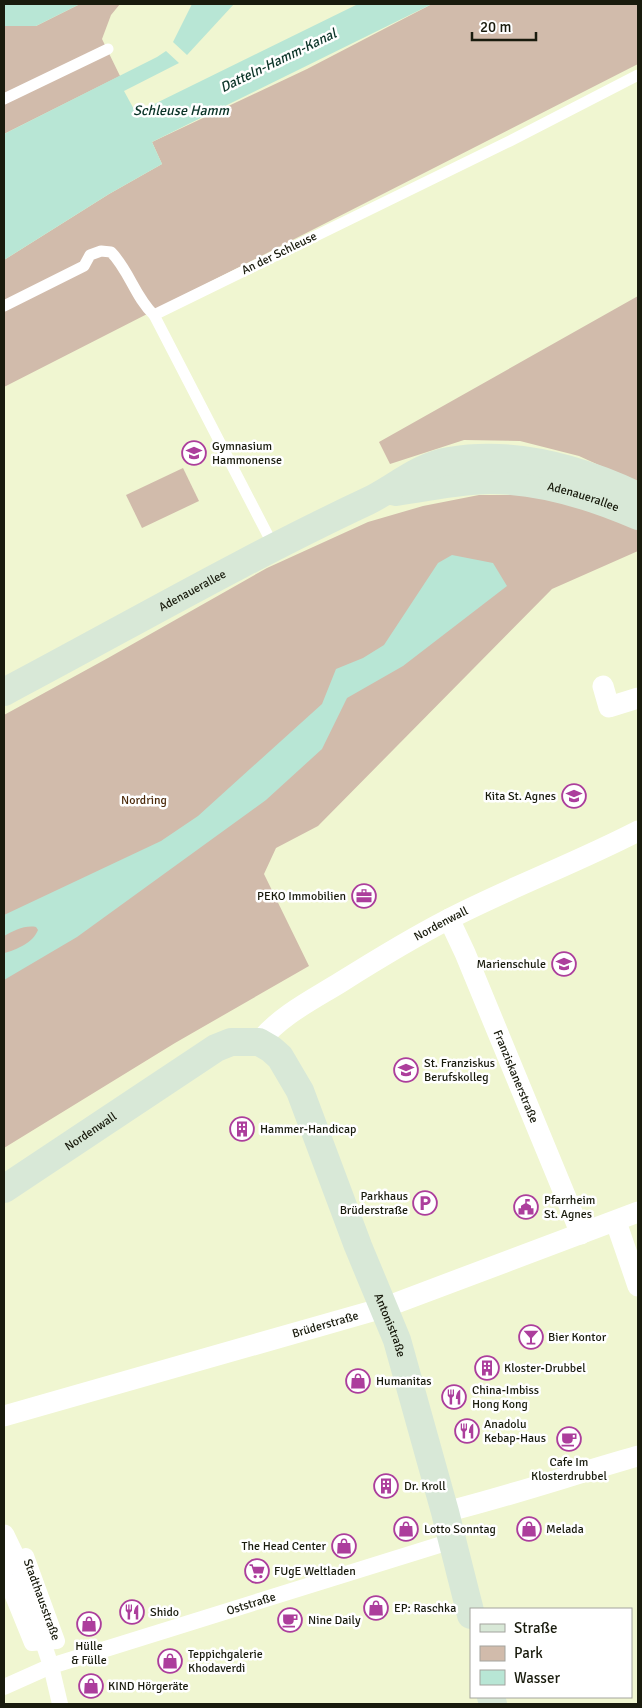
<svg xmlns="http://www.w3.org/2000/svg" width="642" height="1708" viewBox="0 0 642 1708" font-family="Signika,sans-serif">
  <rect width="100%" height="100%" fill="#f0f6d1"/>
  <!-- green -->
  <g fill="#d1bbab">
    <polygon points="80,4 120,4 111,15 102,39 120,76 4,134 4,26 36,26"/>
    <polygon points="432,4 638,4 638,64 4,387 4,260 109,194 162,164 152,142 307,69"/>
    <polygon points="638,296 638,483 579,456 520,441 464,440 390,464 379,442"/>
    <polygon points="183,468 199,501 142,528 126,495"/>
    <polygon points="479,495 519,495 576,504 638,524 638,551 552,589 318,826 276,848 264,874 309,966 175,1043 4,1148 4,715 108,658 267,568 368,522 423,506"/>
  </g>
  <!-- water -->
  <g fill="#b8e6d5">
    <polygon points="4,4 80,4 36,26 4,26"/>
    <polygon points="192,4 234,4 187,55 173,42"/>
    <polygon points="358,4 432,4 152,142 162,164 109,194 4,260 4,134 157,57 166,51 179,63 124,91 136,113"/>
    <path d="M 452,555 L 493,563 L 507,586 L 403,666 L 347,698 L 322,749 L 266,800 L 77,937 L 4,980 L 4,953 C 16,950 33,943 38,930 L 36,927 C 24,925 14,931 4,936 L 4,915 L 161,841 L 198,816 L 322,704 L 336,669 L 363,658 L 384,645 L 438,563 Z"/>
  </g>
  <g fill="none" stroke-linecap="round" stroke-linejoin="round">
    <!-- service -->
    <g stroke="#fff" stroke-width="11">
      <polyline points="4,99 108,49"/>
      <path d="M 4,306 L 84,266 L 90,255 L 101,251 L 111,252 C 129,270 135,297 154,315 L 274,547"/>
      <polyline points="154,315 510,141 638,75"/>
    </g>
    <!-- pedestrian -->
    <g stroke="#fff" stroke-width="16">
      <path id="s1" d="M 4,1567 L 26,1556 L 57,1641 L 32,1643 L 4,1574"/>
      <polyline points="19,1570 51,1666 60,1704"/>
      <path id="s2" d="M 4,1687 L 51,1666 L 452,1541"/>
    </g>
    <!-- minor -->
    <g stroke="#fff" stroke-width="21">
      <polyline points="603,686 609,707 638,698"/>
      <path id="s3" d="M 449,919 L 465,953 L 581,1234"/>
      <path id="s4" d="M 259,1042 C 281,1015 312,1000 341,982 C 376,960 412,938 449,919 C 511,887 576,863 638,831"/>
      <polyline points="616,1222 638,1286"/>
      <path id="s5" d="M 4,1416 L 383,1308 L 638,1212"/>
      <path d="M 445,1512 C 510,1496 574,1474 638,1456"/>
      <polyline points="4,1535 16,1560"/>
    </g>
    <!-- secondary -->
    <g stroke="#d8e8d7" stroke-width="28">
      <path id="s6" d="M 395,492 C 427,488 459,480 490,480 C 542,480 592,496 638,516"/>
      <path id="s7" d="M 4,692 C 125,628 244,559 368,501 C 395,488 418,466 449,461 C 514,450 579,468 638,496"/>
      <path id="s8" d="M 4,1189 L 216,1048 L 231,1042 L 259,1042 L 271,1049 L 280,1057 L 300,1091 L 358,1246 L 397,1340 L 445,1512 L 471,1615"/>
      <polyline points="491,1697 493,1704"/>
    </g>
  </g>
  <!-- icons -->
  <defs>
    <g id="school-ring" transform="scale(1.25)"><circle r="9.5" fill="#fff" stroke="#ac3e9c" stroke-width="1.5"/><path d="M0-5L7-2L0 1L-7-2ZM-4 1L0 2.5L4 1V4Q0 6-4 4Z" fill="#ac3e9c"/></g>
    <g id="office-ring" transform="scale(1.25)"><circle r="9.5" fill="#fff" stroke="#ac3e9c" stroke-width="1.5"/><path d="M-6-3h4V-5.5h4V-3h4V5H-6ZM-1-4.5V-3h2v-1.5ZM-6 0V1H6V0Z" fill="#ac3e9c"/></g>
    <g id="building-ring" transform="scale(1.25)"><circle r="9.5" fill="#fff" stroke="#ac3e9c" stroke-width="1.5"/><path d="M-4-6H4V6H1V3H-1V6H-4ZM-2.5-4.3h1.7v1.8h-1.7ZM.8-4.3h1.7v1.8H.8ZM-2.5-1h1.7V.8h-1.7ZM.8-1h1.7V.8H.8Z" fill="#ac3e9c"/></g>
    <g id="parking-ring" transform="scale(1.25)"><circle r="9.5" fill="#fff" stroke="#ac3e9c" stroke-width="1.5"/><path d="M-3.5-5.5H1a3.5 3.5 0 0 1 0 7H-1V5.5H-3.5ZM-1-3.4V-.6H.8a1.4 1.4 0 0 0 0-2.8Z" fill="#ac3e9c"/></g>
    <g id="civic-ring" transform="scale(1.25)"><circle r="9.5" fill="#fff" stroke="#ac3e9c" stroke-width="1.5"/><path d="M-.6-6.5H3V-4.5H.6V-3L4-1V1h2V6H-6V1h2V-1L-.6-3ZM-1.2 2.5V6h2.4V2.5Z" fill="#ac3e9c"/></g>
    <g id="bar-ring" transform="scale(1.25)"><circle r="9.5" fill="#fff" stroke="#ac3e9c" stroke-width="1.5"/><path d="M-6-5H6L.8 .8V4.5H3.5V6h-7V4.5H-.8V.8Z" fill="#ac3e9c"/></g>
    <g id="shop-ring" transform="scale(1.25)"><circle r="9.5" fill="#fff" stroke="#ac3e9c" stroke-width="1.5"/><path d="M-5-2.5h2.3a2.7 3.5 0 0 1 5.4 0H5L5.5 6h-11ZM-1.5-2.5h3a1.5 2.3 0 0 0-3 0Z" fill="#ac3e9c"/></g>
    <g id="restaurant-ring" transform="scale(1.25)"><circle r="9.5" fill="#fff" stroke="#ac3e9c" stroke-width="1.5"/><path d="M-5-6h1v4h1v-4h1v4h1v-4h1v5L-1.5 .5V6h-2V.5L-5-1ZM5-6V6H3V1.5H1.5Q1.5-4 5-6Z" fill="#ac3e9c"/></g>
    <g id="cafe-ring" transform="scale(1.25)"><circle r="9.5" fill="#fff" stroke="#ac3e9c" stroke-width="1.5"/><path d="M-5.5-4.5H6V0H3Q3 3.5 0 3.5H-2.5Q-5.5 3.5-5.5 0ZM3-3.2v2h1.7v-2ZM-6 4.5H4V6H-6Z" fill="#ac3e9c"/></g>
    <g id="supermarket-ring" transform="scale(1.25)"><circle r="9.5" fill="#fff" stroke="#ac3e9c" stroke-width="1.5"/><path d="M-6-5.5h2.5l.6 2H6L4.5 2H-2.5L-4.4-4H-6ZM-1.5 3.2a1.3 1.3 0 1 0 .1 0ZM3 3.2a1.3 1.3 0 1 0 .1 0Z" fill="#ac3e9c"/></g>
  </defs>
  <g fill-rule="evenodd">
    <use href="#school-ring" x="194" y="453"/>
    <use href="#school-ring" x="574" y="796"/>
    <use href="#office-ring" x="364" y="896"/>
    <use href="#school-ring" x="564" y="964"/>
    <use href="#school-ring" x="406" y="1070"/>
    <use href="#building-ring" x="242" y="1129"/>
    <use href="#parking-ring" x="425" y="1203"/>
    <use href="#civic-ring" x="526" y="1207"/>
    <use href="#bar-ring" x="531" y="1337"/>
    <use href="#building-ring" x="487" y="1368"/>
    <use href="#shop-ring" x="358" y="1381"/>
    <use href="#restaurant-ring" x="454" y="1397"/>
    <use href="#restaurant-ring" x="467" y="1431"/>
    <use href="#cafe-ring" x="569" y="1439"/>
    <use href="#building-ring" x="386" y="1486"/>
    <use href="#shop-ring" x="406" y="1529"/>
    <use href="#shop-ring" x="529" y="1529"/>
    <use href="#shop-ring" x="344" y="1546"/>
    <use href="#supermarket-ring" x="257" y="1571"/>
    <use href="#shop-ring" x="376" y="1608"/>
    <use href="#restaurant-ring" x="132" y="1612"/>
    <use href="#cafe-ring" x="290" y="1620"/>
    <use href="#shop-ring" x="89" y="1624"/>
    <use href="#shop-ring" x="170" y="1661"/>
    <use href="#shop-ring" x="91" y="1686"/>
  </g>
  <g text-anchor="middle" stroke-width="5" stroke-linejoin="round" paint-order="stroke">
    <!-- street labels -->
    <g font-size="12" fill="#191b0d" stroke="#fff">
      <text transform="translate(279 253) rotate(-26)" y="4">An der Schleuse</text>
      <text dy="4" stroke="none"><textPath href="#s6" startOffset="191">Adenauerallee</textPath></text>
      <text dy="4" stroke="none"><textPath href="#s7" startOffset="214">Adenauerallee</textPath></text>
      <text dy="4" stroke="none"><textPath href="#s4" startOffset="218">Nordenwall</textPath></text>
      <text dy="4" stroke="none"><textPath href="#s3" startOffset="171">Franziskanerstraße</textPath></text>
      <text dy="4" stroke="none"><textPath href="#s8" startOffset="104">Nordenwall</textPath></text>
      <text dy="4" stroke="none"><textPath href="#s5" startOffset="334">Brüderstraße</textPath></text>
      <text dy="4" stroke="none"><textPath href="#s8" startOffset="615">Antonistraße</textPath></text>
      <text dy="4" stroke="none"><textPath href="#s1" startOffset="71">Stadthausstraße</textPath></text>
      <text dy="4" stroke="none"><textPath href="#s2" startOffset="261">Oststraße</textPath></text>
    </g>
    <!-- poi labels -->
    <g font-size="12" fill="#191b0d" stroke="#fff" text-anchor="start">
      <text x="212" y="450">Gymnasium<tspan x="212" dy="14">Hammonense</tspan></text>
      <text x="556" y="800" text-anchor="end">Kita St. Agnes</text>
      <text x="346" y="900" text-anchor="end">PEKO Immobilien</text>
      <text x="546" y="968" text-anchor="end">Marienschule</text>
      <text x="424" y="1067">St. Franziskus<tspan x="424" dy="14">Berufskolleg</tspan></text>
      <text x="260" y="1133">Hammer-Handicap</text>
      <text x="408" y="1200" text-anchor="end">Parkhaus<tspan x="408" dy="14">Brüderstraße</tspan></text>
      <text x="544" y="1204">Pfarrheim<tspan x="544" dy="14">St. Agnes</tspan></text>
      <text x="548" y="1341">Bier Kontor</text>
      <text x="504" y="1372">Kloster-Drubbel</text>
      <text x="376" y="1385">Humanitas</text>
      <text x="472" y="1394">China-Imbiss<tspan x="472" dy="14">Hong Kong</tspan></text>
      <text x="484" y="1428">Anadolu<tspan x="484" dy="14">Kebap-Haus</tspan></text>
      <text x="569" y="1466" text-anchor="middle">Cafe Im<tspan x="569" dy="14">Klosterdrubbel</tspan></text>
      <text x="404" y="1490">Dr. Kroll</text>
      <text x="424" y="1533">Lotto Sonntag</text>
      <text x="546" y="1533">Melada</text>
      <text x="326" y="1550" text-anchor="end">The Head Center</text>
      <text x="274" y="1575">FUgE Weltladen</text>
      <text x="394" y="1612">EP: Raschka</text>
      <text x="150" y="1616">Shido</text>
      <text x="308" y="1624">Nine Daily</text>
      <text x="89" y="1650" text-anchor="middle">Hülle<tspan x="89" dy="14">&amp; Fülle</tspan></text>
      <text x="188" y="1658">Teppichgalerie<tspan x="188" dy="14">Khodaverdi</tspan></text>
      <text x="108" y="1690">KIND Hörgeräte</text>
    </g>
    <!-- park labels -->
    <g font-size="12" fill="#4c2a0b" stroke="#fff">
      <text x="144" y="804">Nordring</text>
    </g>
    <!-- water labels -->
    <g font-size="14" font-style="italic" fill="#0b3428" stroke="#fff">
      <text transform="translate(278 60) rotate(-26)" y="5">Datteln-Hamm-Kanal</text>
      <text x="181" y="115">Schleuse Hamm</text>
    </g>
  </g>
  <!-- border -->
  <rect width="642" height="1708" fill="none" stroke="#191b0d" stroke-width="10"/>
  <!-- legend -->
  <rect x="470" y="1608" width="162" height="90" fill="#ffffff" stroke="#a3a49e"/>
  <rect x="480" y="1624" width="25" height="8" fill="#d8e8d7" stroke="#a3a49e"/>
  <text x="514" y="1633" font-size="15" fill="#191b0d">Straße</text>
  <rect x="480" y="1646" width="25" height="15" fill="#d1bbab" stroke="#a3a49e"/>
  <text x="514" y="1658" font-size="15" fill="#191b0d">Park</text>
  <rect x="480" y="1670" width="25" height="15" fill="#b8e6d5" stroke="#a3a49e"/>
  <text x="514" y="1683" font-size="15" fill="#191b0d">Wasser</text>
  <!-- scale -->
  <path d="M472 32v8h64v-8" fill="none" stroke="#191b0d" stroke-width="2.5"/>
  <text x="480" y="32" font-size="15" fill="#191b0d" stroke="#ffffff" stroke-width="4" paint-order="stroke">20 m</text>
</svg>
